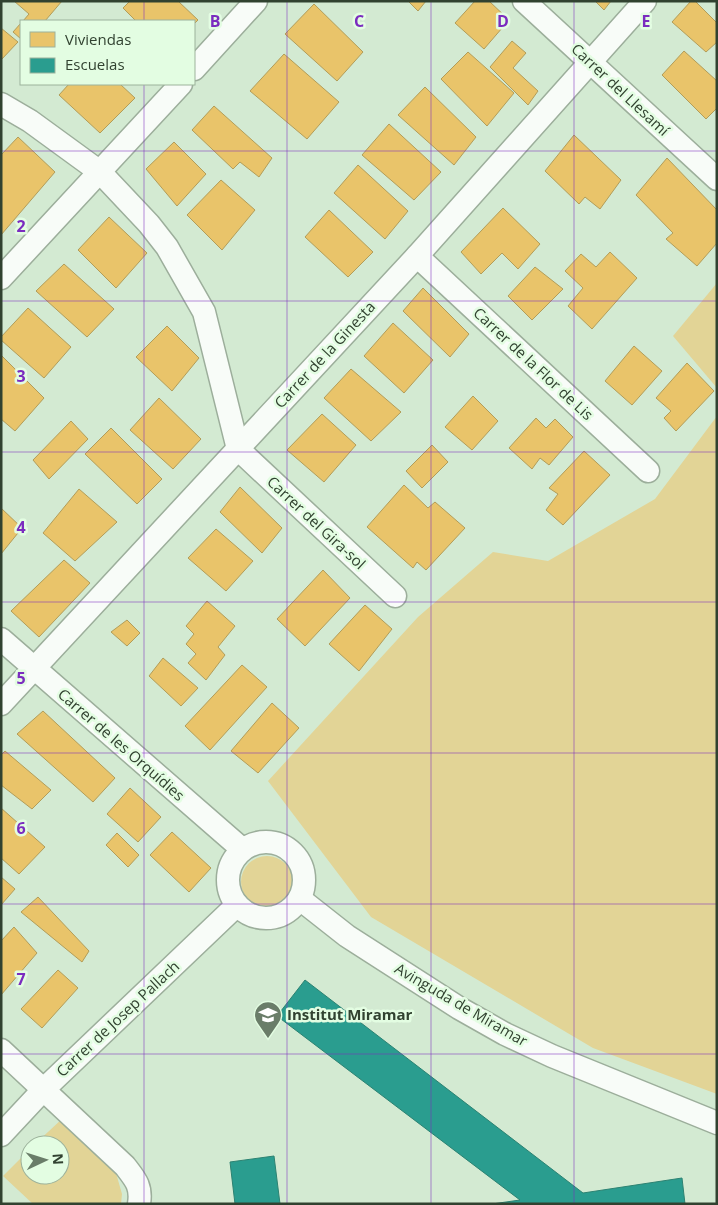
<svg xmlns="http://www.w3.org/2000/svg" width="718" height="1205" viewBox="0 0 718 1205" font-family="'Open Sans',sans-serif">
  <rect width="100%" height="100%" fill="#d3ead2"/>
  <!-- green -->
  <g fill="#e2d496">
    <polygon points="717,283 717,388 673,336"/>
    <polygon points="717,416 717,1094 593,1048 371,917 268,781 418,617 493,552 548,561 655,499"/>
    <circle cx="267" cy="882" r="26"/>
    <polygon points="63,1118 114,1166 122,1194 121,1204 33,1204 3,1176 30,1149 30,1175 60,1175 60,1145 34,1145"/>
  </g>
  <!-- homes -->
  <g fill="#e9c46a" stroke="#b29d59">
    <polygon points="14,1 62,1 45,21 23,21 29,14"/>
    <polygon points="130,1 178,1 198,20 194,24 194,21 136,21 123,8"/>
    <polygon points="408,1 426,1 418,11"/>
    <polygon points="475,1 489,1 509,20 484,49 455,23"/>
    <polygon points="595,1 611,1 604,10"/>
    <polygon points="691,1 695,1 717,23 717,42 706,52 672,22"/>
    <polygon points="314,4 363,52 337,81 285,34"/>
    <polygon points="21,23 21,39 13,32"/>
    <polygon points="1,28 18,42 1,60"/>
    <polygon points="512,41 526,53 513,68 538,91 528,105 490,67"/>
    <polygon points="684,51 717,81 717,108 706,119 662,75"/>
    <polygon points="468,52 514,93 487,126 441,79"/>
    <polygon points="284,54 339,102 307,139 250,91"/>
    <polygon points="69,84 120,84 135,98 100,133 59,95"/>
    <polygon points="425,87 476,137 454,165 398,115"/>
    <polygon points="214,106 272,158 259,177 240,162 233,169 192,130"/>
    <polygon points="389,124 441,172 414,200 362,155"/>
    <polygon points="574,135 621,180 600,209 585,197 579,204 545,171"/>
    <polygon points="18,137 55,172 1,235 1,155"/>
    <polygon points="174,142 206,174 177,206 146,169"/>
    <polygon points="667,158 717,210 717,243 697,266 666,239 673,233 636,195"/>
    <polygon points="358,165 408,211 385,239 334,193"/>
    <polygon points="221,180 255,210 222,250 187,215"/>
    <polygon points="503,208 540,244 518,269 502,253 481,274 461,252"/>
    <polygon points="329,210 373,252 348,277 305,237"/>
    <polygon points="109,217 147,253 116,288 78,250"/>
    <polygon points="610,252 637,278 592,329 568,306 583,288 565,271 581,254 596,267"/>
    <polygon points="64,264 114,309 87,337 36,291"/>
    <polygon points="535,267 563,289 532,320 508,296"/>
    <polygon points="423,288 469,334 450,357 403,311"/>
    <polygon points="28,308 71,347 44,378 1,340 1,337"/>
    <polygon points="393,323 433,360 404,393 364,356"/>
    <polygon points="167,326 199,358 172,391 136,357"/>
    <polygon points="634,346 662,371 632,405 605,381"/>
    <polygon points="1,355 44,398 15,431 1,419"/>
    <polygon points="687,363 714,391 676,431 664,418 671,411 656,398"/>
    <polygon points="351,369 401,412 371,441 324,398"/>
    <polygon points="473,396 498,421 472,450 445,427"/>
    <polygon points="159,398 201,439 173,469 130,430"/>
    <polygon points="322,414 356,445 324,482 287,450"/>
    <polygon points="536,418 546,428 555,419 573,437 549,465 540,458 532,469 509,448"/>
    <polygon points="71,421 88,439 49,479 33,460"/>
    <polygon points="111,428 162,479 137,504 85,454"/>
    <polygon points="432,445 448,462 422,488 406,471"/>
    <polygon points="584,451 610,475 563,525 546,510 558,494 549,488"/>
    <polygon points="404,485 428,508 435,502 465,528 426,570 417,562 413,568 367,527"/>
    <polygon points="240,487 282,528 262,553 220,512"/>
    <polygon points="79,489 117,522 75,561 43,533"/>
    <polygon points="1,508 22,528 1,554"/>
    <polygon points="216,529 253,561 226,591 188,558"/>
    <polygon points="64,560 90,583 39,637 11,611"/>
    <polygon points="323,570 350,598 305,646 277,619"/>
    <polygon points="207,601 235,626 218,647 225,655 206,680 188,663 196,654 186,644 194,634 186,626"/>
    <polygon points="365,605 392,629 359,671 329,644"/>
    <polygon points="127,620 140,633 127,646 111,632"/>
    <polygon points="163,658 198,688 181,706 149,676"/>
    <polygon points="242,665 267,687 210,750 185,726"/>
    <polygon points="272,703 299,728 258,773 231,751"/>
    <polygon points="43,711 115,778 93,802 17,734"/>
    <polygon points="5,751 51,790 32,809 1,785 1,755"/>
    <polygon points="130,788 161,817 138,842 107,814"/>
    <polygon points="1,808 45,847 19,874 1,858"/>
    <polygon points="172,832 211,868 189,892 150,855"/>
    <polygon points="117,833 139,855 128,867 106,845"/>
    <polygon points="1,877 15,889 1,905"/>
    <polygon points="38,897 89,951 82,962 21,912"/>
    <polygon points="14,927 37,953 1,995 1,941"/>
    <polygon points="58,970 78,988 42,1028 21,1009"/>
  </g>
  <!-- schools -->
  <g fill="#2a9d8f" stroke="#2c8272">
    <polygon points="305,980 583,1193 682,1178 685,1204 492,1204 520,1200 277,1016"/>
    <polygon points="274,1156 280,1204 235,1204 230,1162"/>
  </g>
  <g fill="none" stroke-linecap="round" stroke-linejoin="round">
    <!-- street casing -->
    <g stroke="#9cae9b" stroke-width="25">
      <g id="street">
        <polyline points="524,1 717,179"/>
        <polyline points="194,69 256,1"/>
        <polyline points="1,104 30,121 100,172 149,224 167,247 204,312 238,449 395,596"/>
        <polyline points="417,256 648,471"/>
        <polyline points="1,278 181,84"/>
        <polyline points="1,639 242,849"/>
        <polyline points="1,704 417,256 645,1"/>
        <circle cx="266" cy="880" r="38"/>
        <polyline points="300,899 347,936 459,1008 505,1034 552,1056 717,1123"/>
        <path d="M 1,1050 L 125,1166 C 135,1179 142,1186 139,1204"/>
        <polyline points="1,1135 43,1090 237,905"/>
      </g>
    </g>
    <!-- street -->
    <use href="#street" stroke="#f8fcf8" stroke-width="22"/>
  </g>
  <!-- grid -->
  <path fill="none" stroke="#7b2cbf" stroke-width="1" stroke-opacity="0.55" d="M 144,1 L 144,21M 287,1 L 287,1204M 431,1 L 431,1204M 574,1 L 574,1204M 144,84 L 144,1204M 1,151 L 717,151M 1,301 L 717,301M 1,452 L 717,452M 1,602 L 717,602M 1,753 L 717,753M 1,904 L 717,904M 1,1054 L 717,1054"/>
  <!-- icons -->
  <defs>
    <g id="school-pin" transform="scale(1.4375)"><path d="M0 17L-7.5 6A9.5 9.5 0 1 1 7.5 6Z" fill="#6a7d69" stroke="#e3fde2"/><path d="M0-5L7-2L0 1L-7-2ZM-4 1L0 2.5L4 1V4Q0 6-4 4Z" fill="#fff"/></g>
  </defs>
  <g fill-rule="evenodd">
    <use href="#school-pin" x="268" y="1015"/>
  </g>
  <g text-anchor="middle" stroke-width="5" stroke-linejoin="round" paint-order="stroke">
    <!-- street labels -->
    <g font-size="15" fill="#314230" stroke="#e3fde2">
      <text transform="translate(620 90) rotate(43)" y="5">Carrer del Llesamí</text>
      <text transform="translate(325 355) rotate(-47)" y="5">Carrer de la Ginesta</text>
      <text transform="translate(533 364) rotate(43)" y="5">Carrer de la Flor de Lis</text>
      <text transform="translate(316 523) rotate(43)" y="5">Carrer del Gira-sol</text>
      <text transform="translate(121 745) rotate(41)" y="5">Carrer de les Orquídies</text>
      <text transform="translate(461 1005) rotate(30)" y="5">Avinguda de Miramar</text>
      <text transform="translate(118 1019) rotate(-43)" y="5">Carrer de Josep Pallach</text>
    </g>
    <!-- poi labels -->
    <g font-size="15" font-weight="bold" fill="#314230" stroke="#e3fde2" text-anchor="start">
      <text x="287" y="1020">Institut Miramar</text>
    </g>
  </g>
  <g font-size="16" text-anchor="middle" font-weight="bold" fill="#7b2cbf" stroke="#e3fde2" stroke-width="5" stroke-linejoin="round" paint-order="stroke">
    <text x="215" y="27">B</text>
    <text x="359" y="27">C</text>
    <text x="503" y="27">D</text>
    <text x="646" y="27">E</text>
    <text x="21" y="232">2</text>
    <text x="21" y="382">3</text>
    <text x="21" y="533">4</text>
    <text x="21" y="684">5</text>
    <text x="21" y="834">6</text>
    <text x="21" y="985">7</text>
  </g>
  <!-- border -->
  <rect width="718" height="1205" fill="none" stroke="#314230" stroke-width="5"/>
  <!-- legend -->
  <rect x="20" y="20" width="175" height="65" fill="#e3fde2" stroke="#9cb29b"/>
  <rect x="30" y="32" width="25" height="15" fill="#e9c46a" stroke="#9cb29b"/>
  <text x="65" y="45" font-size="15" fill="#314230">Viviendas</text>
  <rect x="30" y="58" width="25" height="15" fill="#2a9d8f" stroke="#9cb29b"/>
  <text x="65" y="70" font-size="15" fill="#314230">Escuelas</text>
  <!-- north arrow -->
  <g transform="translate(45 1160) rotate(86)"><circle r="24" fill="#e3fde2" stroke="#9cb29b"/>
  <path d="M0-4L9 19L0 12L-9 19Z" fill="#6a7d69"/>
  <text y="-8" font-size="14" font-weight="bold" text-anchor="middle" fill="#314230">N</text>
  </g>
</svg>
